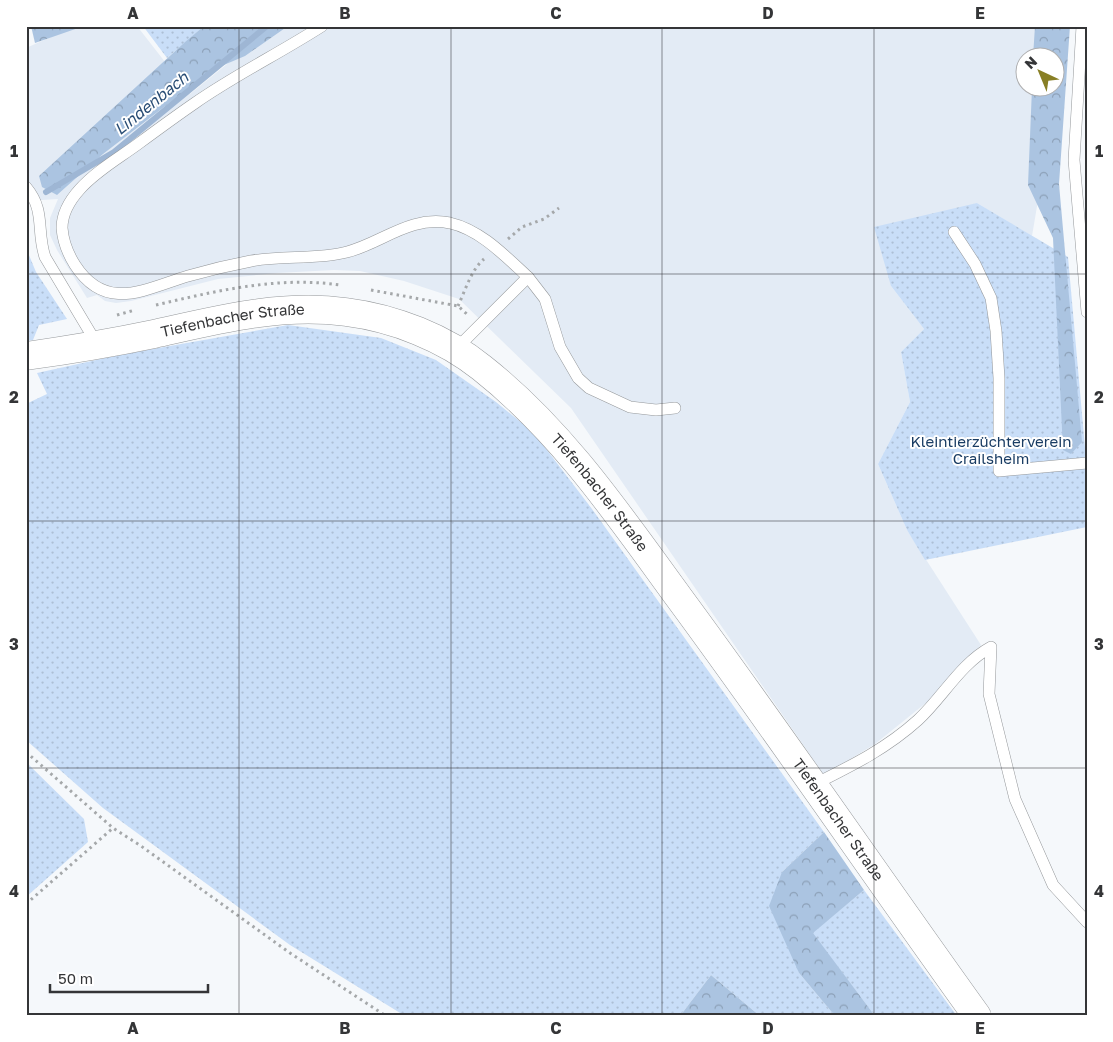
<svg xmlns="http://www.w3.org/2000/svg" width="1113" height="1042" viewBox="0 0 1113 1042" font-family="'Golos Text',sans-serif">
  <defs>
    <pattern id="grass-dots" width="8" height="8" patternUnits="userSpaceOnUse" patternTransform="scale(1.25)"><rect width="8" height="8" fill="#c9def8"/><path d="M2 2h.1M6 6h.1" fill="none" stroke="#adbfd5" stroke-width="1.8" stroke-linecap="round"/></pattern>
    <pattern id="forest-crowns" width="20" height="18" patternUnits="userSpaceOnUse" patternTransform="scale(1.25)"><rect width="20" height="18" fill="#abc4e1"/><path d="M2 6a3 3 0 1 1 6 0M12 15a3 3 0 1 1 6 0" fill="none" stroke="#8ca0b7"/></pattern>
  </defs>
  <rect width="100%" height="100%" fill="#f5f8fb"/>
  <!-- built -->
  <path fill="#e3ebf5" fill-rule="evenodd" d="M 76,26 L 137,26 L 190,94 L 274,26 L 1065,26 L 1060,70 L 1032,236 L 977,203 L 891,286 L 924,329 L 901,352 L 910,402 L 878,464 L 907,530 L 981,645 L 932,698 L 875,744 L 824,775 L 571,408 L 459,299 L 404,281 L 360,271 L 334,270 L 277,273 L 218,279 L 131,301 L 116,303 L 105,301 L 97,295 L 87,298 L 57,250 L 50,235 L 50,218 L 58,199 L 26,201 L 26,48 ZM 1026,58 L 1056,58 L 1056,88 L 1026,88 Z"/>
  <!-- grass -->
  <g fill="url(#grass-dots)">
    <polygon points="143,26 204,26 167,58"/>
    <polygon points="977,203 1068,257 1087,470 1087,527 925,560 907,530 878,464 910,402 901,352 924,329 891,286 874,227"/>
    <polygon points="26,248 36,272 67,319 39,325 33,340 26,341"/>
    <polygon points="288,325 381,338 436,360 496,402 534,433 592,509 824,832 782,872 799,973 835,1016 760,1016 711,975 680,1016 405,1016 290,945 103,808 26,740 26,404 47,394 37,373 119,355"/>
    <polygon points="26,762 84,819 88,842 26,897"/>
    <polygon points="864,890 957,1016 875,1016 812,933"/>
  </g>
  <!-- forest -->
  <g fill="url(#forest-crowns)">
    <polygon points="31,26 84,26 35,43"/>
    <polygon points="204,26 288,26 245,56 212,70 103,154 57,195 42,187 39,176 185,42"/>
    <polygon points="1035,26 1070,26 1059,184 1082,442 1071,454 1063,450 1053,238 1028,185 1032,88 1056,88 1056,58 1033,57"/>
    <polygon points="824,832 864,890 813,933 875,1016 835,1016 799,973 769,906 782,872"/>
    <polygon points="711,975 760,1016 680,1016"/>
  </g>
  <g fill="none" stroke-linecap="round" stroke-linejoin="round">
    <!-- stream -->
    <polyline stroke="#9eb6d4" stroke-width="6" points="46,192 114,152 267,26"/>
    <!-- lane casing -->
    <g stroke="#95989b" stroke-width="12">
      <g id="lane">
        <path d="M 322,26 C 280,53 235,75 195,103 C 176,116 157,130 138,144 C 119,158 96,171 80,189 C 70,200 62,213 62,228 C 63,241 68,254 75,265 C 106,313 145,289 188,276 C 209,270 230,265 251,261 C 283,255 316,260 347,252 C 382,243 410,215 450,223 C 481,230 506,257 528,277 L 456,349"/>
        <polyline points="1082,26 1074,160 1087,312"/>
        <path d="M 26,187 C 46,211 36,230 45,257 L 97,344"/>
        <polyline points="954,232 975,264 991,298 996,331 999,378 999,471 1087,463"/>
        <polyline points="528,277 545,299 560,347 578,378 589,388 630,407 656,410 675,408"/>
        <path d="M 813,785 C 851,766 886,749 918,720 C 943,697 960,664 991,647 L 989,694 L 1015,799 L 1053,885 L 1087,922"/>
      </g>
    </g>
    <!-- secondary casing -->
    <g stroke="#95989b" stroke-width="29">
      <g id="secondary">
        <path id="s1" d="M 26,356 C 69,350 111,343 154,334 C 217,320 281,303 346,312 C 394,318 445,338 482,368 C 563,432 620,517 680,599 C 781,736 877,877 977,1016"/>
      </g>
    </g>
    <!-- path -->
    <g stroke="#a5a8aa" stroke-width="3" stroke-dasharray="2.5 4" stroke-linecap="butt">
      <polyline points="508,239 522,227 544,219 559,208"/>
      <polyline points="371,290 458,306 469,316"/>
      <path d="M 156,305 C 216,291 277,276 340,285"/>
      <path d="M 458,306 C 465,291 471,270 484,259"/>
      <polyline points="117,315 135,310"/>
      <polyline points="26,752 113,828 141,846 290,953 386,1016"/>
      <polyline points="26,904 113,828"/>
    </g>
    <!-- lane -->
    <use href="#lane" stroke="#fff" stroke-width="11"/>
    <!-- secondary -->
    <use href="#secondary" stroke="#fff" stroke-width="28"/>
  </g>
  <!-- grid -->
  <path fill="none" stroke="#343537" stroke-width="1" stroke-opacity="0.55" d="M 239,26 L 239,1016M 451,26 L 451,1016M 662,26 L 662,1016M 874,26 L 874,1016M 26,274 L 1087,274M 26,521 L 1087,521M 26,768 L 1087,768"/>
  <g text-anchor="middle" stroke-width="4" stroke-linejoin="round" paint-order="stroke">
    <!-- street labels -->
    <g font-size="15" fill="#343537" stroke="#fff">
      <text dy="5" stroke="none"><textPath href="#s1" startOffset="210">Tiefenbacher Straße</textPath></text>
      <text dy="5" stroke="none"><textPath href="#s1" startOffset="645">Tiefenbacher Straße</textPath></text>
      <text dy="5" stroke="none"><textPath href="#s1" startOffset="1050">Tiefenbacher Straße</textPath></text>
    </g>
    <!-- park labels -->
    <g font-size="15" fill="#193c63" stroke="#fff">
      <text x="991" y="447">Kleintierzüchterverein<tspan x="991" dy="17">Crailsheim</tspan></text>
    </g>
    <!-- water labels -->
    <g font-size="16" font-style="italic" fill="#294d75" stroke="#fff">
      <text transform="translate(151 103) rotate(-39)" y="6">Lindenbach</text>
    </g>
  </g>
  <!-- border -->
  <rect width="1113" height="1042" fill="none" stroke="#ffffff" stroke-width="55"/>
  <!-- north arrow -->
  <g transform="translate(1040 72) rotate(316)"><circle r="24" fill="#ffffff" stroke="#aeaeaf"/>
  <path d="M0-4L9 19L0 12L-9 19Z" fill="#887f25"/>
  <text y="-8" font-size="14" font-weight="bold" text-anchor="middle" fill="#343537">N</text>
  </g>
  <!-- scale -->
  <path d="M50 984v8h158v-8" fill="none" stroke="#343537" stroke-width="2.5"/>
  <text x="58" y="984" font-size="15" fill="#343537" stroke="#ffffff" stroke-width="4" paint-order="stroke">50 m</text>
  <rect x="28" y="28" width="1058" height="986" fill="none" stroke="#343537" stroke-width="2"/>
  <g font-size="16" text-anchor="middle" font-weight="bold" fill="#343537">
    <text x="133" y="19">A</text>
    <text x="345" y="19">B</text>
    <text x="556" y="19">C</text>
    <text x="768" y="19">D</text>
    <text x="980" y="19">E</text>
    <text x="14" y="157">1</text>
    <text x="1099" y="157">1</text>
    <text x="14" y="403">2</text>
    <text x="1099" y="403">2</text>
    <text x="14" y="650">3</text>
    <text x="1099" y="650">3</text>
    <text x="14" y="897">4</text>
    <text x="1099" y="897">4</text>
    <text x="133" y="1034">A</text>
    <text x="345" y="1034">B</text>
    <text x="556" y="1034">C</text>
    <text x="768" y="1034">D</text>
    <text x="980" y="1034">E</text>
  </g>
</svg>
